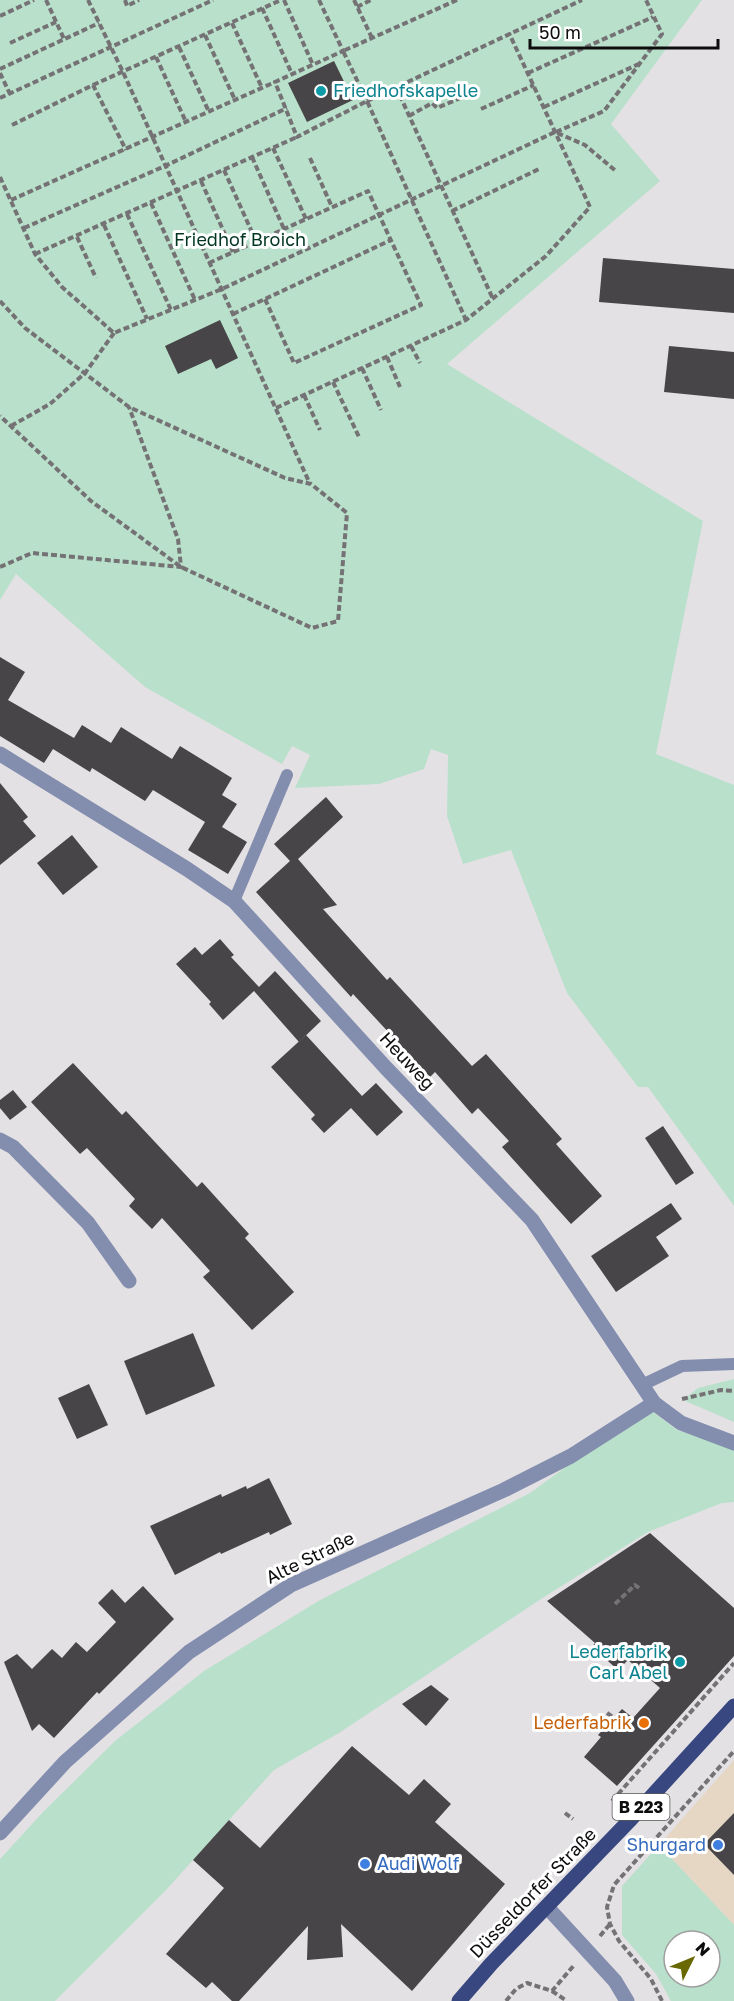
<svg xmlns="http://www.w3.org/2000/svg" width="734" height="2001" viewBox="0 0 734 2001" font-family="'Golos Text',sans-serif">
  <rect width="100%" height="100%" fill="#e4e1e5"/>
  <!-- industrial -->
  <polygon fill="#e6d6c4" points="734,1760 734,1925 659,1845"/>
  <!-- green -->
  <g fill="#b9e0cb" fill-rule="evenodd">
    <polygon points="0,0 702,0 611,124 660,181 447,364 703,521 656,754 734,785 734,1206 648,1087 638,1087 567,993 511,850 463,864 447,816 448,755 431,749 424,769 379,784 295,788 310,755 292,746 282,764 145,687 16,574 0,600"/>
    <polygon points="734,1379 734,1422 683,1400 698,1388"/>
    <polygon points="652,1411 677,1430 734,1449 734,1502 722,1503 648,1532 544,1597 339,1733 274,1770 167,1889 55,2001 0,2001 0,1859 44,1811 115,1741 204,1671 320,1600 530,1493 574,1461"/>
    <path d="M 659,1845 L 734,1925 L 734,2001 L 671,2001 L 656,1974 L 622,1935 L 622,1886 ZM 674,1941 L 710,1941 L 710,1977 L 674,1977 Z"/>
  </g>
  <!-- building -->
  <g fill="#474548">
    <polygon points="334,61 353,100 307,122 288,83"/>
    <polygon points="603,258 734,269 734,313 599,302"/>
    <polygon points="220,320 238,358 216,369 211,359 178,374 165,346"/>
    <polygon points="669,346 734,352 734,399 664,392"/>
    <polygon points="0,657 25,672 8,700 74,738 82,725 111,743 121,727 172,759 180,746 232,778 222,795 237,804 222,827 247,842 228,874 188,850 205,822 153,790 145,801 92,768 90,772 53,749 44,763 0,736"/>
    <polygon points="0,783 28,817 23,821 36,836 0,865"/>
    <polygon points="326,797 343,817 298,859 337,905 323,909 387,980 390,977 472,1066 486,1054 562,1139 556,1144 602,1196 571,1224 502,1147 509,1141 478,1108 472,1114 435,1072 430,1077 353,994 351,997 256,892 290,861 274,844"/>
    <polygon points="72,835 98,867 63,895 37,863"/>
    <polygon points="220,939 234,955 231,957 259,987 275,971 321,1021 299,1042 254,991 223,1020 209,1004 211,1002 176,964 195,947 202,955"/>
    <polygon points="306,1035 362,1096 376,1083 403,1112 377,1136 351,1108 324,1133 311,1119 315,1115 271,1067"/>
    <polygon points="73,1063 122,1115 126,1111 197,1187 202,1182 249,1234 245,1238 294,1292 252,1330 203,1277 210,1271 162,1218 152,1229 129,1206 135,1199 87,1148 80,1154 31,1102"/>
    <polygon points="13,1090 27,1107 10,1120 0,1108 0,1100"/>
    <polygon points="663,1126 694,1173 676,1185 645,1138"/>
    <polygon points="671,1203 682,1219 656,1237 669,1256 616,1292 591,1256"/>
    <polygon points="193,1333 215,1386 146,1415 124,1361"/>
    <polygon points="89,1384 108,1425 77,1439 58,1398"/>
    <polygon points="269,1478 292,1524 270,1535 269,1532 221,1554 220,1552 175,1575 150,1526 221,1494 222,1497 246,1486 247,1489"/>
    <polygon points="650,1533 734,1608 734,1656 617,1786 584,1757 601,1737 598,1735 622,1709 633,1718 660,1688 628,1660 618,1670 592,1647 595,1643 547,1601"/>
    <polygon points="143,1586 174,1619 99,1694 97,1692 54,1738 39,1724 32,1731 4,1662 17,1654 32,1669 52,1649 62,1658 76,1642 87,1652 116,1622 98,1603 112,1589 125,1603"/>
    <polygon points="431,1685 449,1699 426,1726 402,1704"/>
    <polygon points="352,1746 409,1795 424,1779 451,1804 435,1822 505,1884 412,1991 341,1924 343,1957 307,1960 308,1926 239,2001 232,2001 212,1982 206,1988 166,1954 224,1888 193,1860 229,1820 260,1848"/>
    <polygon points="734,1813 734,1875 704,1844"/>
  </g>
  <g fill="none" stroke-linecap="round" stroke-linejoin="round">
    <!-- path -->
    <g stroke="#747274" stroke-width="4" stroke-dasharray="6 3" stroke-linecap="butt">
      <polyline points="46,0 64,39"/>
      <polyline points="88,0 123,72 310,484"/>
      <polyline points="125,0 127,6 139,0"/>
      <polyline points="284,0 313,65"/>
      <polyline points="319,0 343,51 275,82 297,137 367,101 466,320"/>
      <polyline points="354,0 372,38"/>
      <polyline points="457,0 343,51 367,101 582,0"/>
      <polyline points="357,7 371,0"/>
      <polyline points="262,8 292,74"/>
      <polyline points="0,16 34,0"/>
      <polyline points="232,23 262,88"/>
      <polyline points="205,35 235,100"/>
      <polyline points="10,43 56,22"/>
      <polyline points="179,47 209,112"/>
      <polyline points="156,57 186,122"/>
      <polyline points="0,69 99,23"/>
      <polyline points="0,73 10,94"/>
      <polyline points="528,73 653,17"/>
      <polyline points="93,85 281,0"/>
      <polyline points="396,87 493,299"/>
      <polyline points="0,98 213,0"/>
      <polyline points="544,107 641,63"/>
      <polyline points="481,109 534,85"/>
      <polyline points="409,116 432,103 437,108 465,96"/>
      <polyline points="12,125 93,85 126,150"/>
      <polyline points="556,132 604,111 662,34 646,0"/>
      <polyline points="273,148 306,219"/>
      <polyline points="252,157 284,229"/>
      <polyline points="310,158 332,207"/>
      <polyline points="224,170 256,241"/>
      <polyline points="0,177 35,254 62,287 114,333 222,289 555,132 585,145 617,172"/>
      <polyline points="201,181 233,252"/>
      <polyline points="11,200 275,82"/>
      <polyline points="151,203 195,300"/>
      <polyline points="452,211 539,169"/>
      <polyline points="127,214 171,310"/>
      <polyline points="104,225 147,319"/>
      <polyline points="24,228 165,166 287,108"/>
      <polyline points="77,237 96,278"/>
      <polyline points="35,254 297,137"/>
      <polyline points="209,263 368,191 421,305 294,363 265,299"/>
      <polyline points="0,301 25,328 129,407 285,478 311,484 347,513 338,621 312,628 181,567 91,501 0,416"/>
      <polyline points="233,314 391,240"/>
      <polyline points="411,346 420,363"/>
      <polyline points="387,357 400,387"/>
      <polyline points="362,368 381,410"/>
      <polyline points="333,382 359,437"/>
      <polyline points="304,395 320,430"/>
      <polyline points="276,408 466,320 546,256 590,207 509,33"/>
      <polyline points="11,426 50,404 85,373 114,333"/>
      <polyline points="0,567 32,553 181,567 178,539 129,407"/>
      <polyline points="682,1399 721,1390 734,1391"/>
      <polyline points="615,1604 635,1585 639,1588"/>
      <polyline points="607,1713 614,1718"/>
      <polyline points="612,1801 734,1663"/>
      <polyline points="565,1813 573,1819"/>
      <polyline points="600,1936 610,1924"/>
      <polyline points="552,1991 567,2001"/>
      <polyline points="506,2001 516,1989 527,1983 552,1991 575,1964"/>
      <polyline points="662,2001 651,1979 619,1941 610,1924 607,1907 614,1885 734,1751"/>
    </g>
    <!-- lane -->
    <g stroke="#838eae" stroke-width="12">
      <polyline points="234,901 287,775"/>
      <polyline points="642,1385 682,1366 734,1364"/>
    </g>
    <!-- street -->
    <g stroke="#838eae" stroke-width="15">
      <polyline points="0,754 187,869 234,901 386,1068 532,1220 654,1403 681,1423 734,1443"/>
      <polyline points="0,1140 13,1147 88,1223 129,1281"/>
      <polyline points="0,1833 65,1762 189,1652 291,1585 504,1490 571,1456 654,1403"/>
      <polyline points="547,1907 615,1981 627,2001"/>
    </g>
    <!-- primary -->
    <polyline stroke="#38477f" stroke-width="15" points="459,2001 491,1964 631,1819 734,1706"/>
  </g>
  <!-- markers -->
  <g fill="#0f9aa8" stroke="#fff" stroke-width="2">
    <circle cx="321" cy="91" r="6"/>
    <circle cx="680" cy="1662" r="6"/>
  </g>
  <circle fill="#e8710a" stroke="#fff" stroke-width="2" cx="644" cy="1723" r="6"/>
  <g fill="#3f7fe0" stroke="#fff" stroke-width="2">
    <circle cx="718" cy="1845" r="6"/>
    <circle cx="365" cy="1864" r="6"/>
  </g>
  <g text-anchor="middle" stroke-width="6" stroke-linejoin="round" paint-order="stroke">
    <!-- shield labels -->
    <rect fill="#fff" stroke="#565656" stroke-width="1.5" x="612.5" y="1794" width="57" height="26" rx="4.5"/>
    <g font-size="16" font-weight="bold" fill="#0e0d0e">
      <text x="641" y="1813">B 223</text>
    </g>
    <!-- culture labels -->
    <g font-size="18" fill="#0d838f" stroke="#fff" text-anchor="start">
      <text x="333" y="97">Friedhofskapelle</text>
      <text x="668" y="1658" text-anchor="end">Lederfabrik<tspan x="668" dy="21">Carl Abel</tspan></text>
    </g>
    <!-- park labels -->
    <g font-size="18" fill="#003621" stroke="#fff">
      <text x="240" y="246">Friedhof Broich</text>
    </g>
    <!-- street labels -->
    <g font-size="18" fill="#0e0d0e" stroke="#fff">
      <text transform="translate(407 1061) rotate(47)" y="6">Heuweg</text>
      <text transform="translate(310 1558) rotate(-26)" y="6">Alte Straße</text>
      <text transform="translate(533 1893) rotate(-46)" y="6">Düsseldorfer Straße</text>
    </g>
    <!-- food labels -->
    <g font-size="18" fill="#c56008" stroke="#fff" text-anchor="end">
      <text x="632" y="1729">Lederfabrik</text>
    </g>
    <!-- shop labels -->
    <g font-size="18" fill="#366cbe" stroke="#fff" text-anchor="end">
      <text x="706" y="1851">Shurgard</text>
      <text x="377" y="1870" text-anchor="start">Audi Wolf</text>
    </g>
  </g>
  <!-- north arrow -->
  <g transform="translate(692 1959) rotate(47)"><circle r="28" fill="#ffffff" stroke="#9f9e9f" stroke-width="1.5"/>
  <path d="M0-4.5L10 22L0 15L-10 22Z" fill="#696803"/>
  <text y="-9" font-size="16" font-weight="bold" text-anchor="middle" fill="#0e0d0e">N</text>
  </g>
  <!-- scale -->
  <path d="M530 39v9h188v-9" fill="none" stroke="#0e0d0e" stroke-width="3"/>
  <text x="539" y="39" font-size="18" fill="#0e0d0e" stroke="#ffffff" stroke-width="4.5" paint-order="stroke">50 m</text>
</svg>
